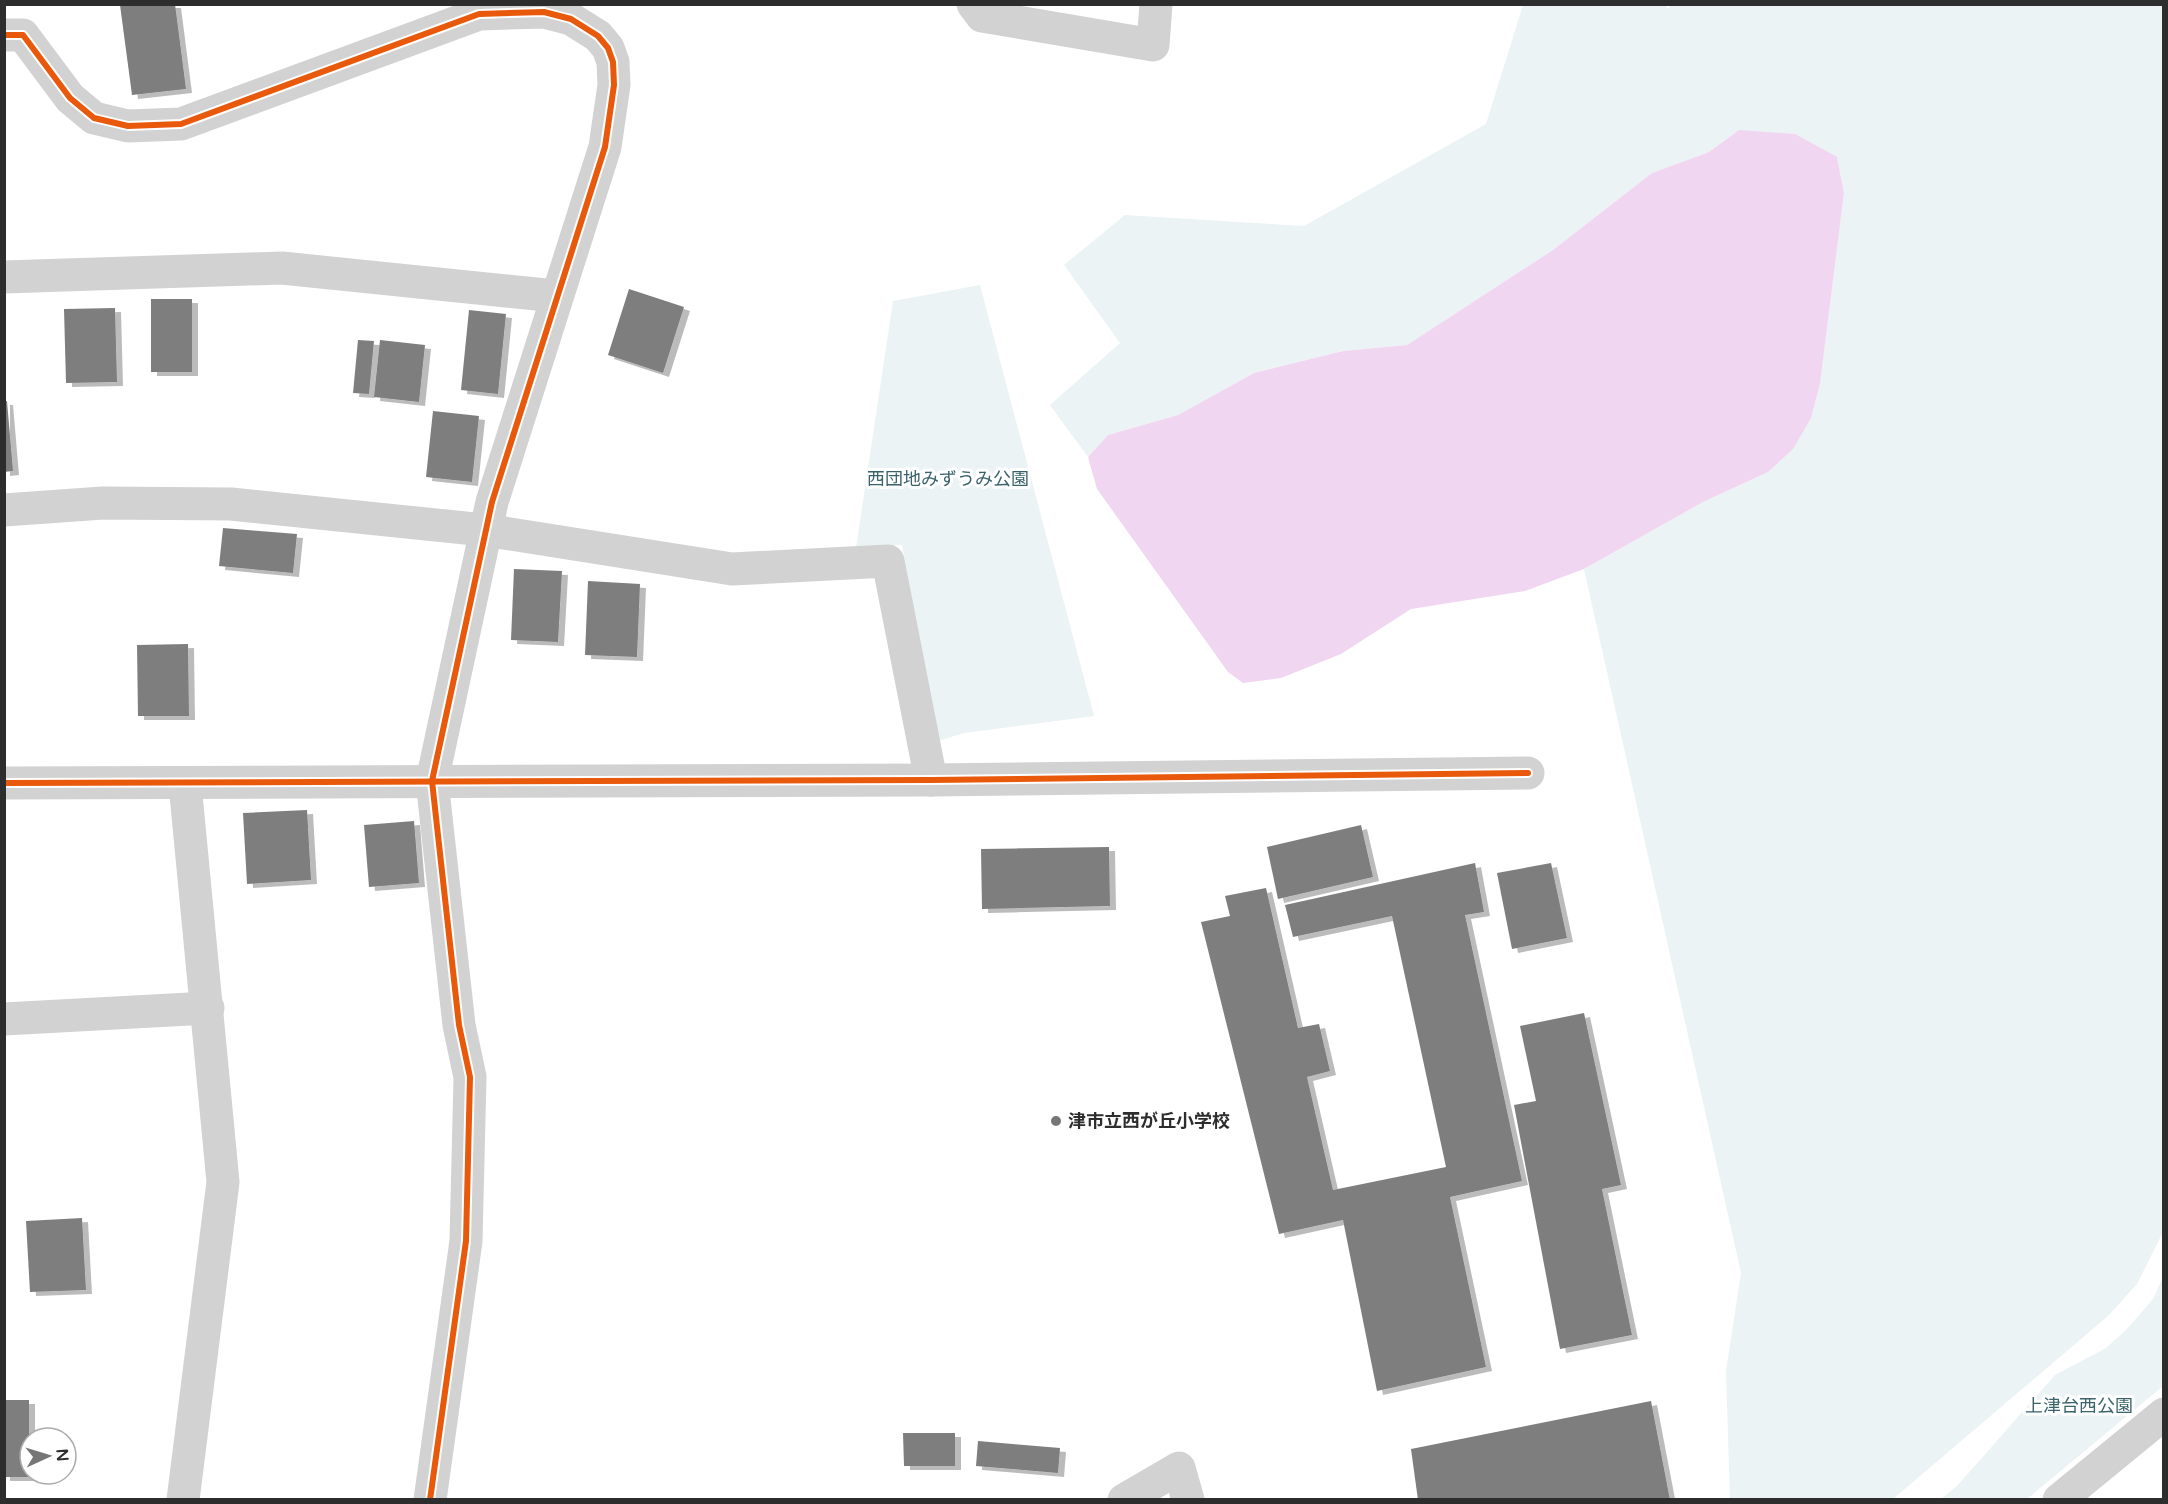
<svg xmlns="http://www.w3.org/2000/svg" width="2168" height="1504" viewBox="0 0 2168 1504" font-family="'Varela Round','Noto Sans JP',sans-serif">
  <defs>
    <filter id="shadow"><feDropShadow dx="6" dy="4" stdDeviation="0" flood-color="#0004"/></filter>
  </defs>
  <rect width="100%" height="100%" fill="#fff"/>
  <!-- green -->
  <g fill="#ebf3f4">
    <polygon points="1665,4 1668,9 1672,4 2163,5 2164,1230 2137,1284 2108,1316 1893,1499 1730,1499 1726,1371 1741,1273 1584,569 1703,502 1768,472 1811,418 1820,384 1844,193 1837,157 1739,130 1709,152 1652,173 1553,250 1407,345 1343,351 1254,373 1178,415 1108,435 1088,457 1050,405 1120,343 1064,265 1125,215 1304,226 1486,124 1523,5"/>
    <polygon points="980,285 1094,716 964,733 938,741 902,545 856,548 893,301"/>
    <polygon points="2163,1277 2163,1386 2027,1499 1941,1499 1957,1486 2055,1375 2106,1348 2127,1329 2153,1299"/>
  </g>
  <!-- water -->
  <polygon fill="#f1d6f2" points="1739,130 1795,134 1837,157 1844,193 1820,384 1811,418 1793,449 1768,472 1703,502 1584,569 1525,591 1411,609 1341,654 1281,678 1243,683 1228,672 1097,489 1088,457 1108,435 1178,415 1254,373 1343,351 1407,345 1553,250 1652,173 1709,152"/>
  <!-- building -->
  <g fill="#7e7e7e" filter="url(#shadow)">
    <polygon points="123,4 175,4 186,89 132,95 120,5"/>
    <polygon points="629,289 684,307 663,373 608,355"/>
    <rect x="151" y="299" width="41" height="73"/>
    <polygon points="115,308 117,382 66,383 64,309"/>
    <polygon points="469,310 506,314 498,394 461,390"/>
    <polygon points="358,340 374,341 369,394 353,393"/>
    <polygon points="380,340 425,345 419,402 374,397"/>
    <polygon points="4,401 7,401 13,471 4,472"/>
    <polygon points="433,411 479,416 472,482 426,477"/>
    <polygon points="223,528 297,534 293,573 219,566"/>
    <polygon points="514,569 562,571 558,642 511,640"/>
    <polygon points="588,581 640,584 637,657 585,655"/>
    <polygon points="188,644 189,716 138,716 137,645"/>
    <polygon points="307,810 311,880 247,884 243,813"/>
    <polygon points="414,821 419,883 369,887 364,825"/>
    <polygon points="1361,825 1373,877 1278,899 1267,847"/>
    <polygon points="1109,847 1110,906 982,909 981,849"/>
    <polygon points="1475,863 1484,912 1465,915 1522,1181 1450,1197 1486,1367 1377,1391 1343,1220 1279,1234 1201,922 1230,916 1225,896 1266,888 1298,1028 1319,1024 1330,1071 1307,1077 1333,1190 1446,1167 1392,916 1293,937 1285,905"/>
    <polygon points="1551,863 1567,938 1512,949 1497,873"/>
    <polygon points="1584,1013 1621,1185 1602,1189 1632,1335 1560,1349 1514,1105 1536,1101 1520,1026"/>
    <polygon points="82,1218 86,1290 30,1292 26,1221"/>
    <rect x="4" y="1400" width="25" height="77"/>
    <polygon points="1651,1401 1670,1500 1418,1500 1411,1449"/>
    <polygon points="903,1433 955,1433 955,1466 904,1466"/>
    <polygon points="978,1441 1060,1448 1058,1473 976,1466"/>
  </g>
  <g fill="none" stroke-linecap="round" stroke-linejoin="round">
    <!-- minor -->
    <g stroke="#d2d2d2" stroke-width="33">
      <polyline points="973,4 982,16 1153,45 1156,4"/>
      <polyline points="4,35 23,35 70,98 94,118 128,126 181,124 479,14 544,12 571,19 598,36 608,48 613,62 614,85 605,147 492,502 432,781 459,1025 470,1077 466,1241 430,1500"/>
      <polyline points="4,277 282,268 556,296"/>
      <polyline points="4,510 103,503 231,504 485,530 732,569 888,561 931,780"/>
      <polyline points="4,783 931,780 1528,773"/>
      <polyline points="4,1019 208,1008"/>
      <polyline points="183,1500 223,1182 185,784"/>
      <polyline points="1124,1500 1179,1468 1188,1500"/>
      <polyline points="2059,1500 2164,1414"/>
    </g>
    <!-- cycleway casing -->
    <g stroke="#fff" stroke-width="10">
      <g id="cycleway">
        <polyline points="4,35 23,35 70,98 94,118 128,126 181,124 479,14 544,12 571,19 598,36 608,48 613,62 614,85 605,147 492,502 432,781 459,1025 470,1077 466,1241 430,1500"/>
        <polyline points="4,783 931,780 1528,773"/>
      </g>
    </g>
    <!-- cycleway -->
    <use href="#cycleway" stroke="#e8590c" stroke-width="6"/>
  </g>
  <!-- markers -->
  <circle fill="#767676" stroke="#fff" stroke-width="2" cx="1056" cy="1121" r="6"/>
  <g text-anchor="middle" stroke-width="6" stroke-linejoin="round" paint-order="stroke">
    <!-- park labels -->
    <g font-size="18" fill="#3a636a" stroke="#fff">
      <text x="948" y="485">西団地みずうみ公園</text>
      <text x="2079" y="1412">上津台西公園</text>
    </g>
    <!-- poi labels -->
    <g font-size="18" font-weight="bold" fill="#2d2d2d" stroke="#fff" text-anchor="start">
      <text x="1068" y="1127">津市立西が丘小学校</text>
    </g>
  </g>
  <!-- border -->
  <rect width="2168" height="1504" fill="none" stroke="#2d2d2d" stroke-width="12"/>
  <!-- north arrow -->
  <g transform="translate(48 1456) rotate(86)"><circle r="28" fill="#ffffff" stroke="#ababab" stroke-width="1.5"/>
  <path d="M0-4.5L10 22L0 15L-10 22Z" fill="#767676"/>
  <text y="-9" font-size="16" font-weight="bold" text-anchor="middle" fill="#2d2d2d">N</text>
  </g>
</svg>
